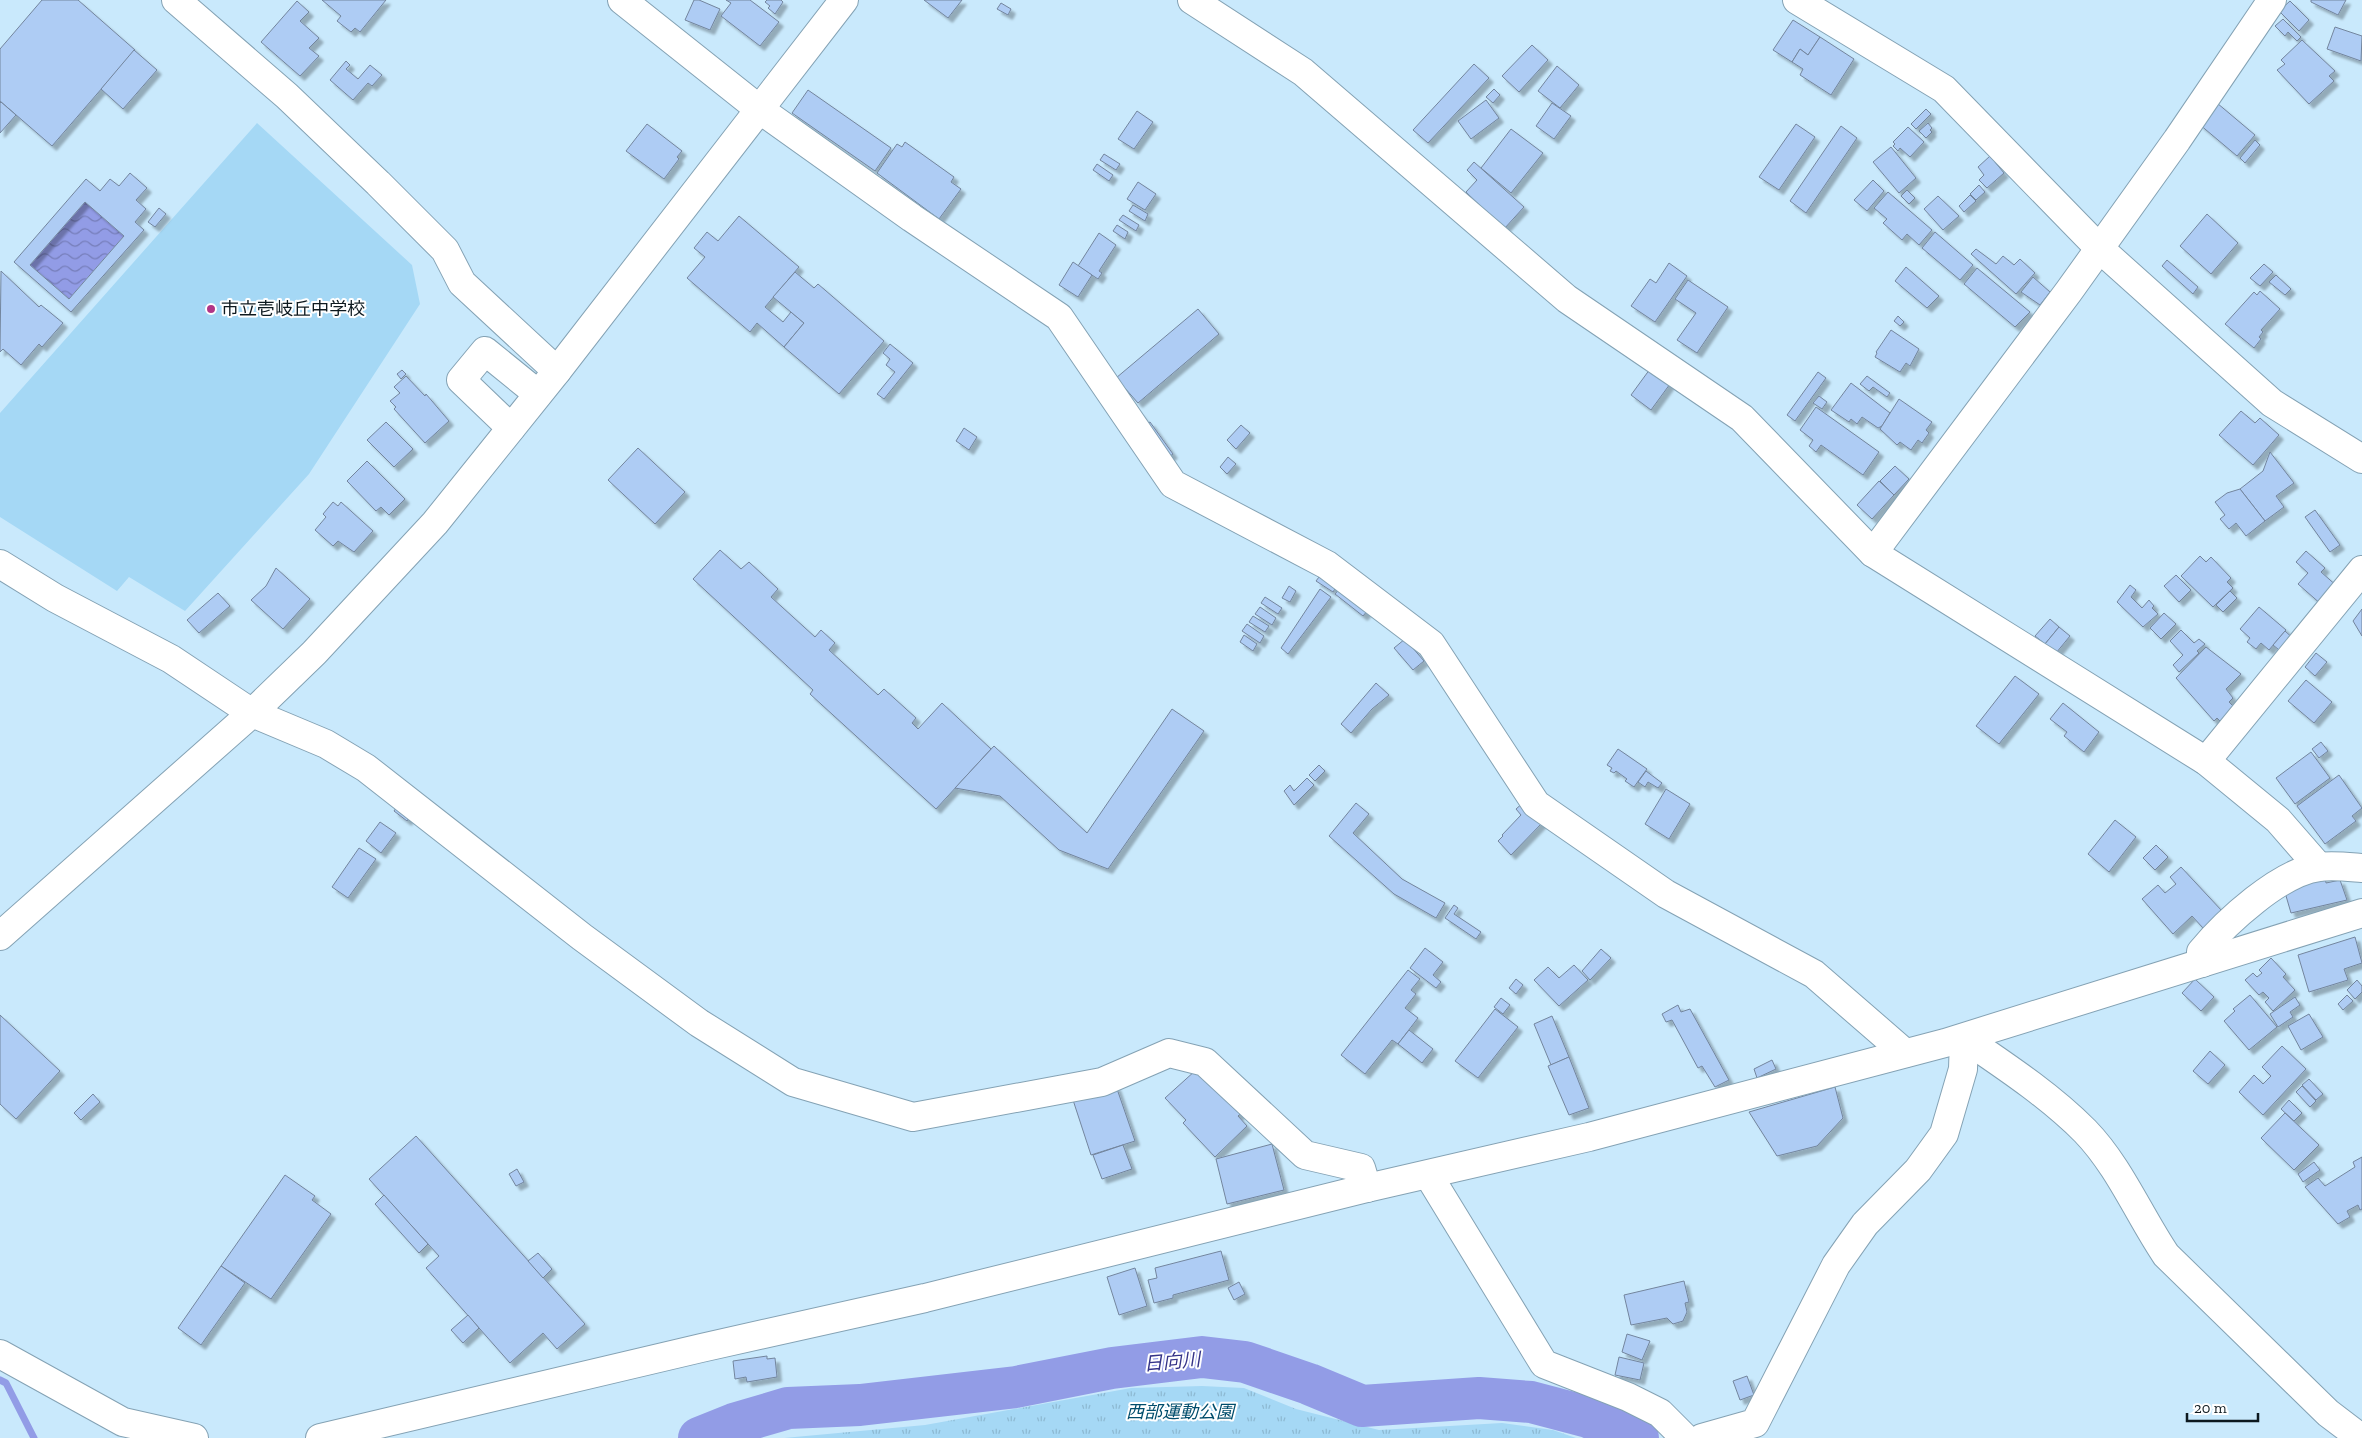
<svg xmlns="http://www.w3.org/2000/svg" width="2362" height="1438" viewBox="0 0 2362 1438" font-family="'Zilla Slab','Noto Sans JP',serif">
  <defs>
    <pattern id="park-tufts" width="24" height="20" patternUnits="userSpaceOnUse" patternTransform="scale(1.25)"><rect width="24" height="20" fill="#a5d8f5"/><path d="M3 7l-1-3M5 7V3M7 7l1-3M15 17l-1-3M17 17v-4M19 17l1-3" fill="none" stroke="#8db9d2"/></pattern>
    <pattern id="water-waves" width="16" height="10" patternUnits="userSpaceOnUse" patternTransform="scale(1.25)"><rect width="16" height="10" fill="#929ce6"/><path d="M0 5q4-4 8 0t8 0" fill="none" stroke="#767eba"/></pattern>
    <filter id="shadow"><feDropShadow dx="4.5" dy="4.5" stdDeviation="1" flood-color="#0004"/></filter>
  </defs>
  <rect width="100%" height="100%" fill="#c9e9fc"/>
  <!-- green -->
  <polygon fill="#a5d8f5" points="257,123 412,265 420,304 309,474 185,611 129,577 117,591 0,517 0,413"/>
  <!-- park -->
  <polygon fill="url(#park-tufts)" points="1202,1386 1244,1388 1296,1409 1379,1430 1502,1423 1553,1430 1576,1438 784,1438 925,1425 1131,1388"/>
  <!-- water -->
  <polygon fill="url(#water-waves)" points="85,202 124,236 69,299 30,265"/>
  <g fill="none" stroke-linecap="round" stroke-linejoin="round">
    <!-- stream -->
    <polyline stroke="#929ce6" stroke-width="7" points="0,1380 6,1383 34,1438"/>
    <!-- river -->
    <polyline stroke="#929ce6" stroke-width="42" points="699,1438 734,1424 788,1408 860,1405 1016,1387 1112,1368 1202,1357 1245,1362 1309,1384 1362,1406 1479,1398 1531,1402 1588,1417 1638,1438"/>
  </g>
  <!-- building -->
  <g fill="#aeccf4" stroke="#73859d" fill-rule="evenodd" filter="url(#shadow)">
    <polygon points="42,0 78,0 135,50 52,146 0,101 0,49"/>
    <polygon points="322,0 386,0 360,32 355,28 351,32 337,21 341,16"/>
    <polygon points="694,0 699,0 720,9 710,30 685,20"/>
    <polygon points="726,0 750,0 779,22 760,46 721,16 731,3"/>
    <polygon points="767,0 781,0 783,2 775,14 768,8 770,6 765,2"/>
    <polygon points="924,0 962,0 948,18"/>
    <polygon points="2311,0 2346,0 2338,15 2311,2"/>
    <polygon points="297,1 309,12 300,21 319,38 309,48 319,56 300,76 261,42"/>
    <polygon points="2290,1 2309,20 2299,31 2279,11"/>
    <polygon points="1001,3 1011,9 1008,15 997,9"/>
    <polygon points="2283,19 2301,37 2297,41 2288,32 2285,36 2275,26"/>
    <polygon points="1793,20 1820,37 1808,55 1800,49 1792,62 1773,50"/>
    <polygon points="2335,27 2362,36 2361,61 2327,49"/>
    <polygon points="1820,37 1854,59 1831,95 1800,75 1803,69 1792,62 1800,49 1808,55"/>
    <polygon points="2302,40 2335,71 2329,76 2334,81 2309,104 2277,70 2285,64 2281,60"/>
    <polygon points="1532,45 1548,60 1519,92 1502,76"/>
    <polygon points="134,50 157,70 123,109 101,89"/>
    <polygon points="346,61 350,65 346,69 358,79 370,65 382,75 372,86 368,83 353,100 330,80"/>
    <polygon points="1474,64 1489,78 1428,143 1413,130"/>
    <polygon points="1557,66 1579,85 1560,108 1538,91"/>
    <polygon points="1494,89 1500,95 1493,103 1486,97"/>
    <polygon points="808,90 891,148 875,171 792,113"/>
    <polygon points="1486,100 1499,118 1471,139 1458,121"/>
    <polygon points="1,102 16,115 0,133 0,103"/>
    <polygon points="1552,103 1571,116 1554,139 1536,126"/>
    <polygon points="2217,103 2255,135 2237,156 2199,124"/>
    <polygon points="1926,109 1931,114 1916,129 1911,124"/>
    <polygon points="1137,111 1153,122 1134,149 1118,139"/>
    <polygon points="1928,123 1932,128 1930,130 1932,132 1926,138 1919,131"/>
    <polygon points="647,124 682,151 677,157 679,159 664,179 626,151"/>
    <polygon points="1796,124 1815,137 1779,190 1759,177"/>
    <polygon points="1841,126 1857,138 1806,213 1790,201"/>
    <polygon points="1908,127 1924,142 1910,157 1900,148 1898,151 1893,146 1895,144 1893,142"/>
    <polygon points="1511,129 1543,153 1511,193 1481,168"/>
    <polygon points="2255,140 2260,145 2245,163 2240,158"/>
    <polygon points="905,142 954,177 951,182 961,189 939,219 877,173 897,144 902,147"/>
    <polygon points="1891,147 1916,178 1899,193 1873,162"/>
    <polygon points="1104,154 1120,164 1116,170 1100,160"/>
    <polygon points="1990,156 2004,173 1987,188 1979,180 1984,175 1978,167"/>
    <polygon points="1474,162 1524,207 1504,229 1466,192 1477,180 1467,170"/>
    <polygon points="1097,164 1113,175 1109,181 1093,170"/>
    <path d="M 130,173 L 147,188 L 136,200 L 146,209 L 135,222 L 144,230 L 71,312 L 14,262 L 86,179 L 100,191 L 110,179 L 119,186 ZM 85,202 L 124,236 L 69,299 L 30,265 Z"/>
    <polygon points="1873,180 1884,191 1867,211 1854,200"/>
    <polygon points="1138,182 1156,194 1145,210 1127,199"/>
    <polygon points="1979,185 1985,192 1976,200 1970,194"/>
    <polygon points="1907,190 1915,198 1909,204 1901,196"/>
    <polygon points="1888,192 1932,230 1919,245 1907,234 1902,240 1883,223 1887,219 1874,208"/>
    <polygon points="1970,195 1976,201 1964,212 1959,206"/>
    <polygon points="1938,196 1959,216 1943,230 1924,209"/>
    <polygon points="1133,205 1148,214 1145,221 1129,211"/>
    <polygon points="159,208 166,214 155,227 148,222"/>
    <polygon points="2207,214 2238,243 2211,274 2180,246"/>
    <polygon points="1123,215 1139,225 1136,231 1119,220"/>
    <polygon points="739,216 799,267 765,307 783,322 791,312 804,323 784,347 757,323 750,332 687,278 705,257 694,248 707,232 718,241"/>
    <polygon points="1117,225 1128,232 1125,239 1113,231"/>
    <polygon points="1935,232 1973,265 1960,280 1922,248"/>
    <polygon points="1099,233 1116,245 1099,271 1102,273 1098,279 1078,266"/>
    <polygon points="1976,249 1996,264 2003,256 2014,265 2020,259 2035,273 2016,294 1971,254"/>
    <polygon points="2167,260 2198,287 2193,294 2162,266"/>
    <polygon points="1073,262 1092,275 1078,297 1059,285"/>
    <polygon points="1669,263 1687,276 1655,322 1631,306 1650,279 1656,283"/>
    <polygon points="2264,264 2273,272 2260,286 2250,278"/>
    <polygon points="1906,267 1939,296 1927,308 1895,281"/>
    <polygon points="1977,268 2030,312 2015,327 1964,284"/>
    <polygon points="1,271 39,307 41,305 63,323 42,347 39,344 21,365 3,349 0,352"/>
    <polygon points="795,272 814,288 818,284 884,341 839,394 784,347 804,323 773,297"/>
    <polygon points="2276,275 2291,289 2285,295 2269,282"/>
    <polygon points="2033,277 2050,292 2040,305 2021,292"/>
    <polygon points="1688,280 1728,307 1697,353 1677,340 1696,313 1675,299"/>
    <polygon points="2260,291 2280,309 2261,330 2263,332 2259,337 2261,339 2254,348 2225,324 2254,292 2257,295"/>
    <polygon points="1198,309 1219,334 1138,403 1116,378"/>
    <polygon points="1898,316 1904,322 1900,326 1894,321"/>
    <polygon points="1891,330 1919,349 1910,366 1906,363 1900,372 1875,357 1877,353 1876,352"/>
    <polygon points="890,344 913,363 884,399 877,394 895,372 886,365 890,359 883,353"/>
    <polygon points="1650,369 1670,384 1651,410 1631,395"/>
    <polygon points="402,370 406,374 401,379 397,374"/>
    <polygon points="1818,372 1826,378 1795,421 1787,415"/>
    <polygon points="406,376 425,396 426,394 449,421 425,443 394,409 396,407 390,401 400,393 394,387"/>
    <polygon points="1867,376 1890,393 1887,397 1873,387 1869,391 1860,384"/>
    <polygon points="1851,383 1890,413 1882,426 1878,428 1862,417 1857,424 1851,419 1849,422 1831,410"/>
    <polygon points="1819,396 1827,402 1822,409 1813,403"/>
    <polygon points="1899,399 1932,422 1926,430 1929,433 1922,443 1918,440 1911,450 1900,442 1897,445 1880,429"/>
    <polygon points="1816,407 1879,452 1863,475 1821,445 1816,452 1809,446 1813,440 1800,430"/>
    <polygon points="1138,411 1148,423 1150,422 1173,454 1167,458"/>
    <polygon points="2241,411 2255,423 2260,418 2279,435 2253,465 2219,435"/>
    <polygon points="386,422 413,449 394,467 367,440"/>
    <polygon points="1241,425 1250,433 1236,449 1227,440"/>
    <polygon points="964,428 977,437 969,450 956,441"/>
    <polygon points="638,448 685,492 655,524 608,480"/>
    <polygon points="2270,452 2294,483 2276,496 2284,507 2265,521 2240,489 2263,471"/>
    <polygon points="1228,457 1236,464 1227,474 1220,467"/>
    <polygon points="367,461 405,499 389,515 381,507 376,511 347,481"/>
    <polygon points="1895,466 1909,479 1894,495 1880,481"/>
    <polygon points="1879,481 1894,495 1872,519 1857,505"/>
    <polygon points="2240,489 2265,521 2246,536 2236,523 2229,529 2220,519 2225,515 2215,502 2227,493"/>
    <polygon points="333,502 338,506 341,502 373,531 354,552 338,541 333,546 315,530 326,517 323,514"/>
    <polygon points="2315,510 2340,545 2330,552 2305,517"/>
    <polygon points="720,550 741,569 749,562 778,589 771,597 815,637 821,630 835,643 829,650 878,695 884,689 916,718 912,723 918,729 942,703 991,749 936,809 810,694 813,690 693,579"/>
    <polygon points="2306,551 2325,568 2321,572 2338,587 2322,605 2298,584 2308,573 2296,562"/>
    <polygon points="2200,556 2206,562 2211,557 2231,578 2227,582 2233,588 2213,607 2181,576"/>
    <polygon points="276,568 310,599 283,629 251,600 266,586"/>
    <polygon points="1325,569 1341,579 1333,592 1316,581"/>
    <polygon points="2176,575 2191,590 2179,602 2164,586"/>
    <polygon points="1345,582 1373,604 1363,616 1335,594"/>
    <polygon points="2130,585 2136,590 2131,597 2142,608 2149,600 2154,606 2152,608 2158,614 2143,627 2117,602"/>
    <polygon points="1289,586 1296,591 1290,602 1282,598"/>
    <polygon points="1320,589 1331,597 1288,654 1281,648"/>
    <polygon points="2230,591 2237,598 2223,612 2216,605"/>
    <polygon points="218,593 230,606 199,633 187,620"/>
    <polygon points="1265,597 1282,608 1278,614 1261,603"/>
    <polygon points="1260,607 1276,618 1272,625 1255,614"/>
    <polygon points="2259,607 2286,630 2269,650 2261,643 2256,649 2247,642 2250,638 2240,629"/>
    <polygon points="2362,609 2362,636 2353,621"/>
    <polygon points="2164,613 2176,624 2161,639 2150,628"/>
    <polygon points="1253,616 1269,626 1265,632 1249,622"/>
    <polygon points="2050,619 2059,627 2045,644 2035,636"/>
    <polygon points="1247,624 1264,636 1260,643 1242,631"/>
    <polygon points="2059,627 2070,636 2056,653 2045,644"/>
    <polygon points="2181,630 2194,643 2199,639 2205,644 2197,651 2199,653 2179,672 2173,665 2183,655 2170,641"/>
    <polygon points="2285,631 2296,641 2284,654 2273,645"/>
    <polygon points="1244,635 1257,644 1253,651 1240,642"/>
    <polygon points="1405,639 1424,661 1413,670 1394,648"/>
    <polygon points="2206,647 2241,674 2226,689 2233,698 2229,702 2238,711 2224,725 2217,718 2214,721 2176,678"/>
    <polygon points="2316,653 2327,662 2315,676 2305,667"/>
    <polygon points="2015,676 2039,694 1999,744 1976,726"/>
    <polygon points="2306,680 2332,702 2314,723 2288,701"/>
    <polygon points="1376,683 1389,695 1372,709 1351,733 1341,724"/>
    <polygon points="2063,703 2099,732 2084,752 2064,736 2067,732 2050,719"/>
    <polygon points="1172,709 1204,731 1108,869 1059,850 1000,796 955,788 994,746 1087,833"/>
    <polygon points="2321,742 2328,751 2319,758 2312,749"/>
    <polygon points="1618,749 1647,769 1634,787 1625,781 1627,779 1616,771 1614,773 1610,771 1612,768 1607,765"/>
    <polygon points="2311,752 2330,778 2295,804 2276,778"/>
    <polygon points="1319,765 1325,771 1315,781 1309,775"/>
    <polygon points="1646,771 1662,783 1658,788 1648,782 1645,787 1638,782"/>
    <polygon points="2339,775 2362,808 2352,816 2356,821 2325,844 2297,806"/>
    <polygon points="1307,778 1314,785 1294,805 1284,791 1290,785 1294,791"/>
    <polygon points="1666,789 1690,804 1669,839 1645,824"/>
    <polygon points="1524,802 1543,822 1511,855 1498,841 1503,836 1502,835 1521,815 1516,809"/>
    <polygon points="1356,803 1369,814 1353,833 1402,879 1445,903 1436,918 1394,894 1329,836"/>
    <polygon points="398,805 411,815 407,821 394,811"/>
    <polygon points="2115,820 2136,837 2109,872 2088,854"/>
    <polygon points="380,822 396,833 381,853 366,841"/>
    <polygon points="2156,845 2168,857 2155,870 2143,858"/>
    <polygon points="359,848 376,859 348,898 332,887"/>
    <polygon points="2181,867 2222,911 2203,928 2192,916 2173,934 2142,899 2158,885 2165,893 2176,884 2170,877"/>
    <polygon points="2325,877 2326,883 2340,880 2347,900 2291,913 2284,889"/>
    <polygon points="1454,905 1458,908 1454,914 1481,932 1476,939 1445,918"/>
    <polygon points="2355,937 2362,963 2344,969 2348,980 2309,992 2298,955"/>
    <polygon points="1425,948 1443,962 1433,975 1441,982 1436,988 1410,968"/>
    <polygon points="1601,949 1611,958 1590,980 1582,971"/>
    <polygon points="2271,958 2286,974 2283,977 2295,990 2273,1011 2265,1002 2269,998 2263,992 2259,995 2245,980 2253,973 2257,977 2262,973 2259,970"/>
    <polygon points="1574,965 1588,980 1559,1006 1534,980 1548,967 1559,978"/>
    <polygon points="1408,970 1420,979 1411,990 1416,994 1405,1008 1418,1018 1398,1044 1392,1040 1365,1074 1341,1055"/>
    <polygon points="1516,979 1523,985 1516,994 1509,988"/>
    <polygon points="2195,979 2214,997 2201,1011 2182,993"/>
    <polygon points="2357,980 2362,986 2362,992 2355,999 2347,990"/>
    <polygon points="2250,995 2277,1027 2249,1050 2224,1021 2235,1011 2233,1009"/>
    <polygon points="2347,995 2353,1001 2343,1010 2338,1004"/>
    <polygon points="2295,997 2300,1005 2290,1012 2293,1017 2278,1027 2270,1014"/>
    <polygon points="1501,998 1510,1005 1503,1014 1494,1007"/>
    <polygon points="1678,1005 1681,1012 1690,1009 1729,1080 1715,1087 1702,1066 1698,1068 1672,1020 1666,1022 1662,1014"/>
    <polygon points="1495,1009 1518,1027 1478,1078 1455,1061"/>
    <polygon points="2309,1014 2323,1037 2301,1050 2288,1026"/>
    <polygon points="0,1015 60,1071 16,1119 0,1104"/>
    <polygon points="1552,1016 1569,1057 1551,1065 1534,1024"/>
    <polygon points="1409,1030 1433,1049 1422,1063 1398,1044"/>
    <polygon points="2282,1046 2306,1069 2263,1115 2239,1092 2254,1075 2263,1084 2271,1076 2262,1067"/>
    <polygon points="2210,1051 2225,1065 2208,1084 2193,1071"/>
    <polygon points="1569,1057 1589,1108 1569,1115 1548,1066"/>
    <polygon points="1772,1060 1776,1069 1757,1078 1754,1069"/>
    <polygon points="1196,1070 1229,1104 1232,1102 1242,1112 1238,1116 1247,1126 1215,1157 1183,1123 1186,1120 1165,1098"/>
    <polygon points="2309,1079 2323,1094 2316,1100 2302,1085"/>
    <polygon points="1116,1086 1135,1141 1091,1155 1073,1100"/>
    <polygon points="2302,1086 2316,1101 2310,1107 2296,1092"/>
    <polygon points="1835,1087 1843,1118 1817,1146 1777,1156 1749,1112"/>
    <polygon points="93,1094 100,1102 81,1120 74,1113"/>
    <polygon points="2289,1100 2302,1113 2294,1121 2281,1109"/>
    <polygon points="2285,1113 2319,1145 2294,1170 2261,1138"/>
    <polygon points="416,1136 585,1324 557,1349 543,1333 510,1363 426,1268 439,1256 369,1179"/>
    <polygon points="1272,1144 1284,1190 1227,1204 1216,1159"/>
    <polygon points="1123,1145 1132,1169 1102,1179 1093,1155"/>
    <polygon points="2362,1157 2362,1209 2360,1210 2358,1205 2347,1211 2350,1217 2338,1224 2305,1187 2318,1178 2325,1186 2355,1167 2353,1162"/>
    <polygon points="2314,1162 2320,1170 2303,1182 2298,1174"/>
    <polygon points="517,1169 524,1182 516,1186 509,1174"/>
    <polygon points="285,1175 315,1196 312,1200 331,1214 271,1299 221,1266"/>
    <polygon points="384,1195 428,1244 419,1253 375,1204"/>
    <polygon points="1221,1251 1229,1280 1173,1295 1173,1298 1154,1303 1148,1280 1157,1278 1155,1268"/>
    <polygon points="538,1253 552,1269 543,1278 528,1261"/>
    <polygon points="221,1266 245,1283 201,1345 178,1328"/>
    <polygon points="1135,1268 1147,1306 1119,1315 1107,1277"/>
    <polygon points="1684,1281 1689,1302 1685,1303 1687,1312 1683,1321 1673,1324 1667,1318 1631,1325 1624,1295"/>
    <polygon points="1239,1282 1245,1294 1234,1300 1228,1288"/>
    <polygon points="468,1315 479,1328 463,1343 451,1330"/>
    <polygon points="1627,1334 1650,1341 1642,1360 1622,1352"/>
    <polygon points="767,1356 767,1359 775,1358 777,1377 747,1382 746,1377 735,1379 733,1361"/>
    <polygon points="1619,1357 1644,1363 1640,1380 1615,1375"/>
    <polygon points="1747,1376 1754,1395 1740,1400 1733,1381"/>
  </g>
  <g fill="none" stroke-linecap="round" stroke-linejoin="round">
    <!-- minor casing -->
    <g stroke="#84a2b4" stroke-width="30">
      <g id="minor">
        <polyline points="176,0 287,96 378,183 445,250 462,283 557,371"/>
        <polyline points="622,0 759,109 912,218 1059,317 1173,484 1327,565 1431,644 1536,804 1666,894 1814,974 1905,1053"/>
        <polyline points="1192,0 1303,72 1567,299 1742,418 1873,553 2206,761 2278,820 2319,867"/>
        <polyline points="1797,0 1944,89 2099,248 2272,403 2362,459"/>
        <polyline points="511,428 461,380 485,351 538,394"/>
        <polyline points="1873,553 2069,291 2177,140 2272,0"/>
        <polyline points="0,564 55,598 171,659 252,713 326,744 366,768 582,937 699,1023 793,1082 913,1117 1102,1082 1169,1053 1205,1062 1305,1155 1361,1168 1367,1188"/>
        <polyline points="2206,761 2362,570"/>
        <polyline points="0,936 252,713 314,653 435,523 557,371 844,0"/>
        <path d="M 2202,963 L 2201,952 C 2226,922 2280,872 2319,867 C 2332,865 2349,867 2362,868"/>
        <path d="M 1964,1038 C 2005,1066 2049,1095 2085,1131 C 2119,1166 2139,1215 2166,1255 L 2328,1413 L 2361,1438"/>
        <polyline points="1429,1176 1544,1364 1628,1397 1660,1413 1685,1438"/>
        <polyline points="0,1354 123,1422 194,1438"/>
        <polyline points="320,1438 701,1348 925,1298 1367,1188 1589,1137 1945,1043 2362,913"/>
        <polyline points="1702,1438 1755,1423 1836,1265 1865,1224 1918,1170 1944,1134 1963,1069 1964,1038"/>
      </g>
    </g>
    <!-- minor -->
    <use href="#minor" stroke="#fff" stroke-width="28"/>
  </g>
  <!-- markers -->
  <circle fill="#b13587" stroke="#fff" stroke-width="2" cx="211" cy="309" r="5"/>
  <g text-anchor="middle" stroke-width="4" stroke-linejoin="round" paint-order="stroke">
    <!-- poi labels -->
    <g font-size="18" fill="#0d191f" stroke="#fff" text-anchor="start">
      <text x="221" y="315">市立壱岐丘中学校</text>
    </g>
    <!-- park labels -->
    <g font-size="18" font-style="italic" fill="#004d6c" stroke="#fff">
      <text x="1180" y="1418">西部運動公園</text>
    </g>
    <!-- water labels -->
    <g font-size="19" font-style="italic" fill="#343388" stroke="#fff">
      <text transform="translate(1172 1361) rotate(-5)" y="7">日向川</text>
    </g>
  </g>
  <!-- scale -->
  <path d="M2187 1413v8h71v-8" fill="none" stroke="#0d191f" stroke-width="2.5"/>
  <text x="2194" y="1413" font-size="15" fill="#0d191f" stroke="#ffffff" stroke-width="4" paint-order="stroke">20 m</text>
</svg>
